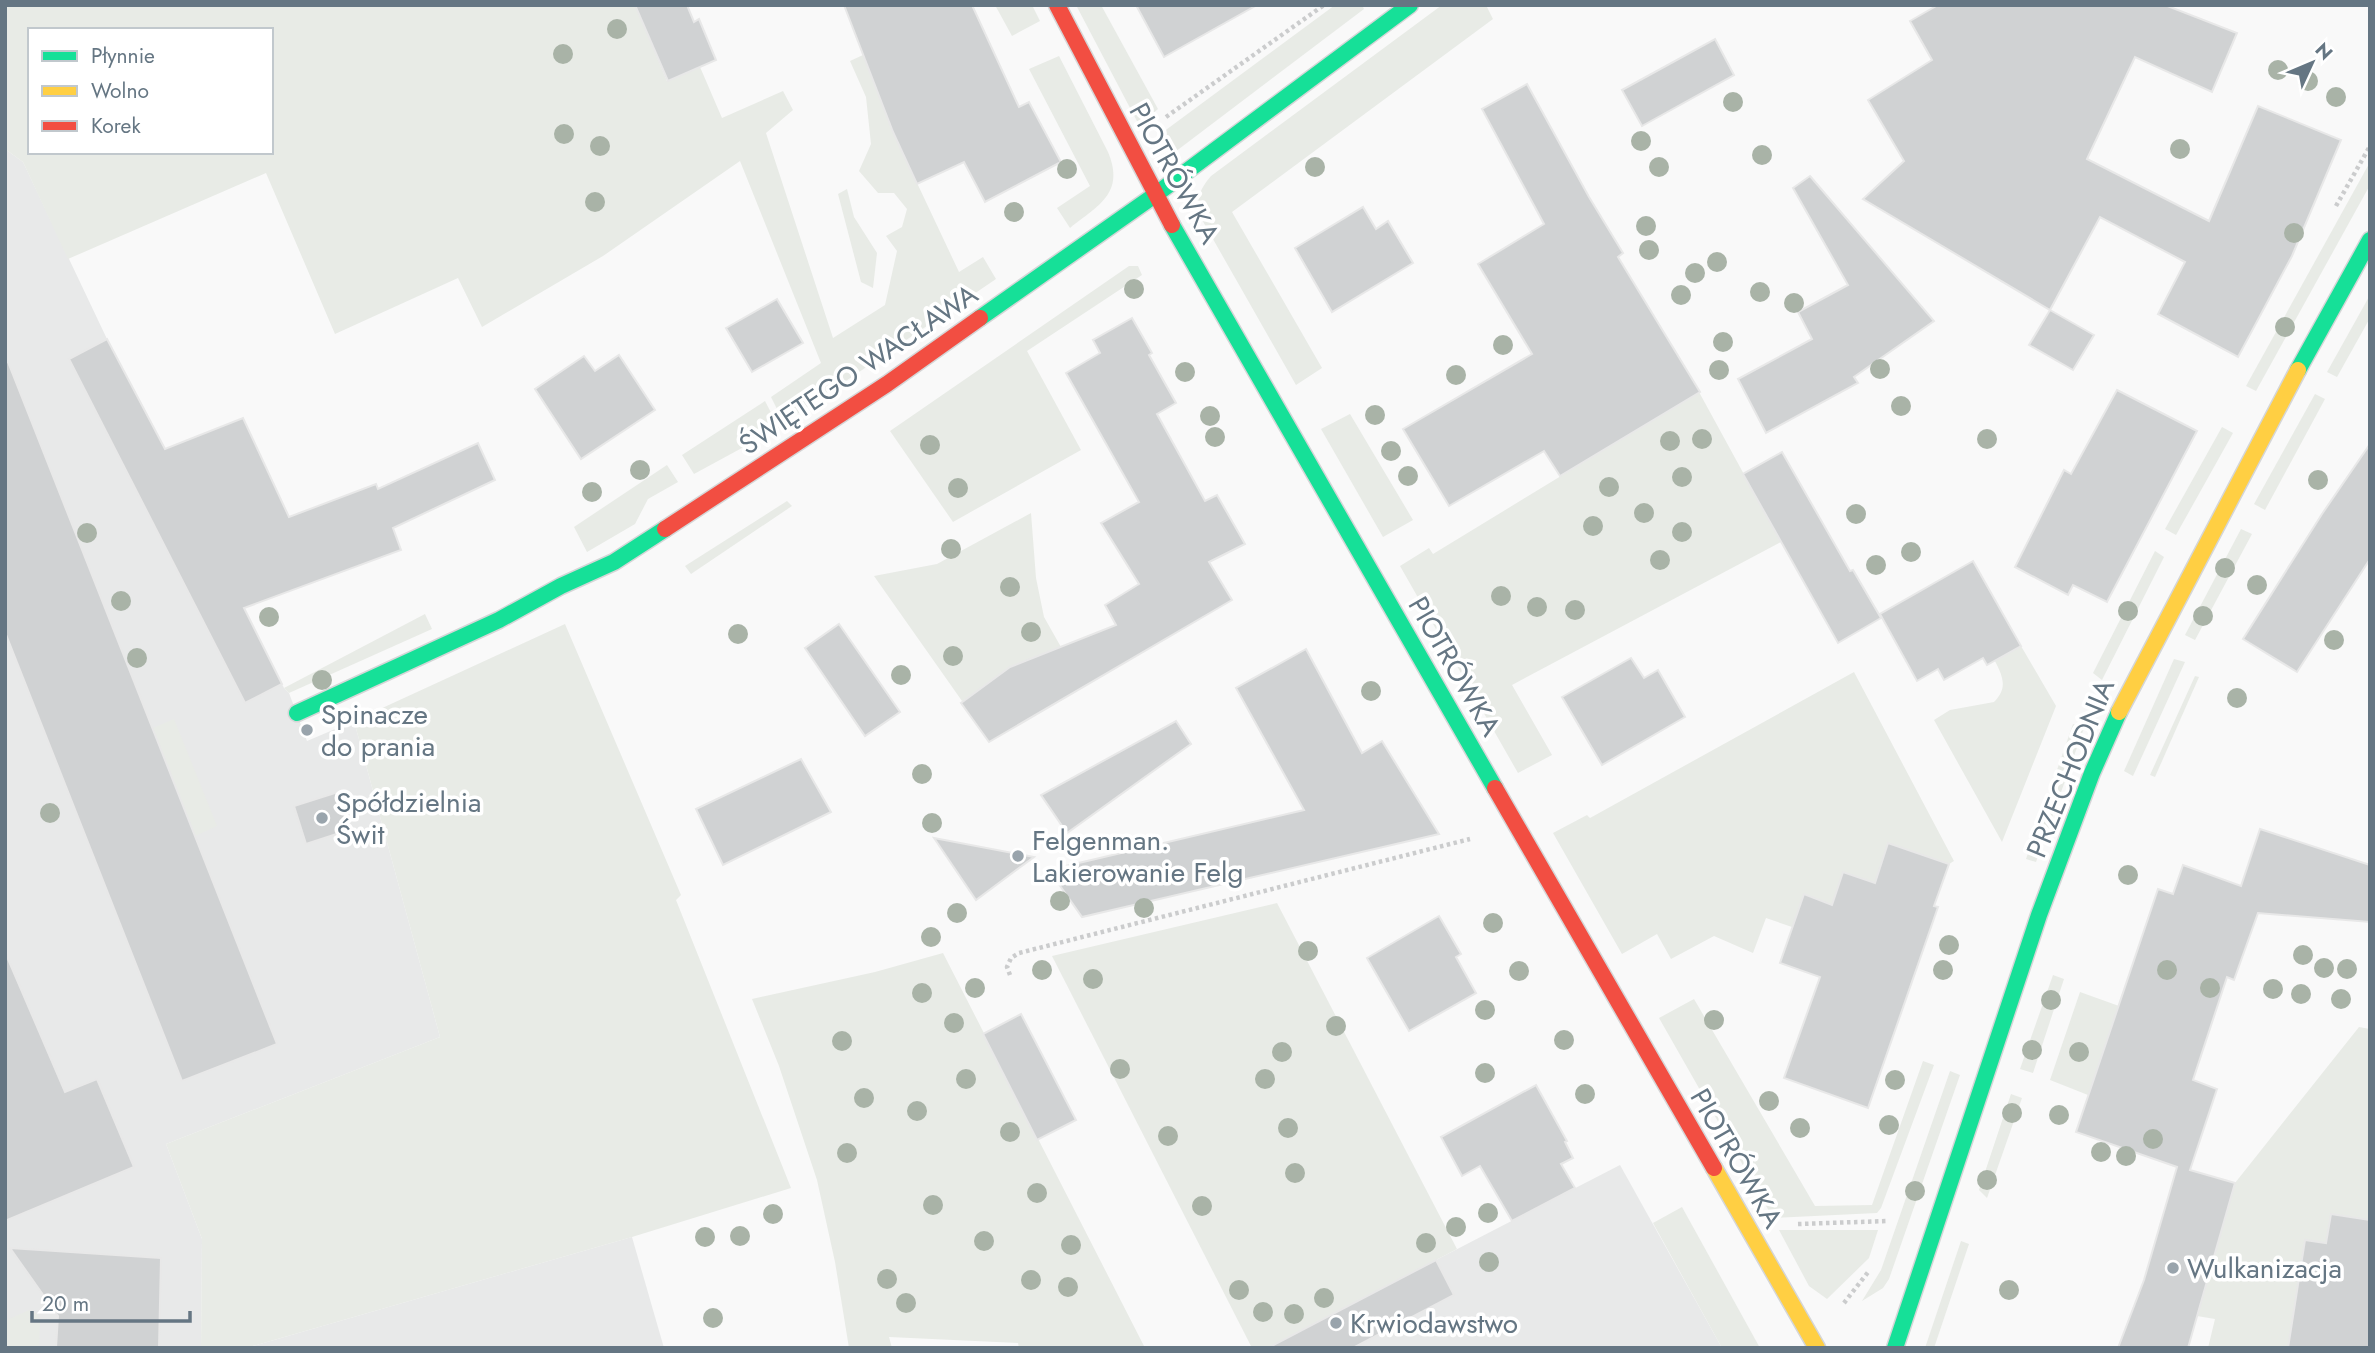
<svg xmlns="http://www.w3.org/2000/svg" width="2375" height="1353" viewBox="0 0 2375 1353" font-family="Jost,sans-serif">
  <rect width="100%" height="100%" fill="#f9f9f9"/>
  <!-- built -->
  <g fill="#e8e9e9">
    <polygon points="5,149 23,162 107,339 284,688 289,693 307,741 354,721 440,1037 166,1144 202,1239 201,1348 5,1348"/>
    <polygon points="1620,1165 1722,1348 1269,1348 1436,1260"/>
    <polygon points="632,1237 664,1348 246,1348"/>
  </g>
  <!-- green -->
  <g fill="#e8ebe6" fill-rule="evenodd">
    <path d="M 5,5 L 635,5 L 667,81 L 700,67 L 722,118 L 783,91 L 793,110 L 766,133 L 833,338 L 885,305 L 897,251 L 886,236 L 902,227 L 907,209 L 894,193 L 878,193 L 859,171 L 871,144 L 866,97 L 850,61 L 863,55 L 893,132 L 959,272 L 983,257 L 996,279 L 784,423 L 771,397 L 821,363 L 740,161 L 603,256 L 482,327 L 458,278 L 335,334 L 266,173 L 68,259 L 23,162 L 5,149 ZM 30,30 L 271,30 L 271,152 L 30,152 Z"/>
    <polygon points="995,5 1032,5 1040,21 1012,36"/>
    <polygon points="1076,5 1101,5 1158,109 1139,125"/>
    <polygon points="1335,5 1362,5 1364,9 1171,155 1155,138"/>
    <path d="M 1442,5 L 1486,5 L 1493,19 L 1232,212 L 1322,368 L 1296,385 L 1201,218 C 1195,201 1199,190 1211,176 Z"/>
    <path d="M 1059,56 L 1108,152 C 1125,193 1099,205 1070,228 L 1057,208 L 1090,186 L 1029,69 Z"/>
    <polygon points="2370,162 2370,185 2256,391 2246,386"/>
    <polygon points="847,189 854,217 877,253 873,288 861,282 838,194"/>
    <polygon points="1129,266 1138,266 1142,275 1027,351 1081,450 953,522 890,431"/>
    <polygon points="2370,295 2370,318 2337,377 2327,372"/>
    <polygon points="1699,392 1781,542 1512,685 1552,755 1518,773 1400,566 1429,548 1433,554"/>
    <polygon points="2315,394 2325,399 2265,510 2254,504"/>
    <polygon points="765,401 779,428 694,474 682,455"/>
    <polygon points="1350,414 1413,520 1383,537 1321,429"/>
    <polygon points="2222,427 2233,433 2176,535 2165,529"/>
    <polygon points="667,465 678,482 648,499 635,524 587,552 574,527"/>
    <polygon points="787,501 792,506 691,574 685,566"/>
    <polygon points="1031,513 1036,578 1044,617 1061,647 962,701 874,576 937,564"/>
    <polygon points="2241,529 2252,534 2195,640 2185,635"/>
    <polygon points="2155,551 2164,557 2102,680 2093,673"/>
    <polygon points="425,614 432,629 289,693 284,688"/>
    <polygon points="565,624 681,895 676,900 791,1188 632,1237 246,1348 201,1348 202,1239 166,1144 440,1037 354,721"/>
    <path d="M 2021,646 L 2056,706 L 2002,842 L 1934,720 L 1950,710 L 1994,702 C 2008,688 2003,677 1995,661 Z"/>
    <polygon points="2174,659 2185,662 2133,776 2124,771"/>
    <polygon points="1854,672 1954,861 1949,864 1889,843 1875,883 1844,872 1832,905 1804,895 1792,927 1766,918 1753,953 1714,936 1671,959 1657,934 1622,954 1553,833 1587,815 1590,818"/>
    <polygon points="2195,676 2199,677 2155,777 2150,775"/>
    <polygon points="174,719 217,826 195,836 153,728"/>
    <polygon points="2073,724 2084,728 2036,862 2026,859"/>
    <polygon points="1277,903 1457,1249 1269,1348 1252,1348 1052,956"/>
    <polygon points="943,953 1144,1346 1159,1348 1019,1348 1018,1343 889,1337 892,1348 849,1348 835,1262 817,1180 779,1066 752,999 875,972"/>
    <polygon points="2053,975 2064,979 2033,1073 2020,1069"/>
    <polygon points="2080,992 2119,1006 2088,1095 2050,1080"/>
    <polygon points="1694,999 1815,1206 1872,1205 1923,1061 1934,1065 1881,1208 1877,1213 1773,1218 1659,1018"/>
    <polygon points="2359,1027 2370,1029 2370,1220 2331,1214 2326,1243 2305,1241 2288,1348 2208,1348 2215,1319 2197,1316 2235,1183"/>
    <polygon points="1950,1071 1960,1075 1889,1279 1883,1288 1862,1301 1881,1270"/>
    <polygon points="2011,1094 2022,1098 1987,1198 1979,1190"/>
    <polygon points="1682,1207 1760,1348 1722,1348 1653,1223"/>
    <polygon points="1779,1230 1878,1230 1869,1258 1827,1299 1809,1286"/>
    <polygon points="1961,1241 1969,1244 1934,1348 1925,1348"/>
    <polygon points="29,1310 37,1314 40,1321 39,1348 5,1348 5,1321"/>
  </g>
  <!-- building -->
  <g fill="#d0d2d3" stroke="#e8e8e8" stroke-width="2">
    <polygon points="635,5 687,5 694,22 699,19 716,60 668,81"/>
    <polygon points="844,5 972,5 1019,107 1029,102 1061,162 985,202 964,162 917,184 893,132"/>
    <polygon points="1136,5 1257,5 1164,57"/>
    <polygon points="1938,5 2165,5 2237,33 2212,92 2135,57 2087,159 2209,221 2258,106 2341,140 2292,256 2238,357 2158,314 2185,262 2100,217 2050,310 1863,199 1904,161 1868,100 1932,60 1910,21"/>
    <polygon points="1715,39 1734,75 1642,126 1622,90"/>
    <polygon points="1527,84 1589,197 1623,253 1618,257 1700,392 1560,476 1544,451 1449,506 1403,429 1532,354 1478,264 1544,224 1482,109"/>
    <polygon points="1810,176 1934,321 1854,377 1858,383 1766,433 1738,379 1812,339 1798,312 1848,285 1793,188"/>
    <polygon points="1363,207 1376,229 1388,221 1413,263 1332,312 1295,248"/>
    <polygon points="777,299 803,343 752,372 726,328"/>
    <polygon points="2050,310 2094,335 2073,370 2029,345"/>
    <polygon points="1132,318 1152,353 1149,355 1176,403 1157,414 1205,501 1217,495 1245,544 1209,562 1232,600 989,742 961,703 1010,667 1116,625 1105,605 1139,584 1101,523 1139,502 1066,373 1100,353 1093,340"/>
    <polygon points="107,339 165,449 243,418 289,517 376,484 378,489 478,443 495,480 393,528 401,550 244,608 282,684 245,703 69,359"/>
    <polygon points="619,355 655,410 581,459 535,389 584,356 595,371"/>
    <polygon points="5,362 8,362 277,1044 182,1081 5,632"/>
    <polygon points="2117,390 2197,431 2107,602 2073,585 2068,595 2015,567 2064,470 2071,474"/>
    <polygon points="2370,444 2370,559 2297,672 2243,639 2322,514"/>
    <polygon points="1782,452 1850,571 1853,570 1881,618 1838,643 1743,474"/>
    <polygon points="1973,561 2021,646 1987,665 1983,658 1944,680 1938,669 1917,681 1880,614"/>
    <polygon points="839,624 900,712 865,736 805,648"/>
    <polygon points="1306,649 1362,753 1382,741 1439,834 1082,917 1049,870 1304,810 1236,688"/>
    <polygon points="1631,658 1644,678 1658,670 1685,717 1602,765 1562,697"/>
    <polygon points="1176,721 1191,744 1067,833 1041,795"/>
    <polygon points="801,759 831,812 723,865 696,809"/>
    <polygon points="338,792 349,830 306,844 294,806"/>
    <polygon points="2260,829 2370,865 2370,922 2258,913 2234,980 2227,977 2193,1080 2217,1089 2190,1170 2235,1183 2188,1348 2118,1348 2144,1280 2177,1167 2076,1132 2158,889 2173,894 2183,865 2241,886"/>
    <polygon points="934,838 1034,857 976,900"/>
    <polygon points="1888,843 1949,864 1934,906 1938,907 1868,1108 1784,1078 1820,977 1780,963 1804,894 1832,905 1843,872 1875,883"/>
    <polygon points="1439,916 1461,954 1456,957 1476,993 1409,1031 1367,958"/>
    <polygon points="5,952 65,1092 97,1079 134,1167 5,1221"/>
    <polygon points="1021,1014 1076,1120 1037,1140 983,1034"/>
    <polygon points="1536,1085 1567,1141 1565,1142 1573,1158 1561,1164 1575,1188 1512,1221 1480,1166 1462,1176 1441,1137"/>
    <polygon points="2331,1214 2370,1220 2370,1348 2288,1348 2305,1240 2326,1243"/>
    <polygon points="10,1248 161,1258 159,1348 56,1348 58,1316"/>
    <polygon points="1436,1260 1454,1295 1353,1348 1268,1348"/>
  </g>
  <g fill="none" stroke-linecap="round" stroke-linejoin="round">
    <!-- fast casing -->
    <g stroke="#d5d6d7" stroke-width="19">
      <g id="fast">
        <polyline points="1172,225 1495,788"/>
        <polyline points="980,318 1155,195 1410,5"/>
        <polyline points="2298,370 2370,240"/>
        <polyline points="297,713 499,620 561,586 614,562 665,529"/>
        <polyline points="1895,1348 2039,915 2092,773 2119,712"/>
      </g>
    </g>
    <!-- slow casing -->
    <g stroke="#d5d6d7" stroke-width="19">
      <g id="slow">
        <polyline points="2119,712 2298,370"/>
        <polyline points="1714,1168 1817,1348"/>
      </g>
    </g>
    <!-- jam casing -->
    <g stroke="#d5d6d7" stroke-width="19">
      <g id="jam">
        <polyline points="1057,5 1172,225"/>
        <polyline points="665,529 887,384 980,318"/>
        <polyline points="1495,788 1714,1168"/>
      </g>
    </g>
    <!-- path -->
    <g stroke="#cbcccd" stroke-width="4.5" stroke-dasharray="3.5 3.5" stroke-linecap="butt">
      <polyline points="1166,117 1324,5"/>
      <polyline points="2336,206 2370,146"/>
      <polyline points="1010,975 1007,967 1011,958 1019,953 1470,839"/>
      <polyline points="1798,1224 1888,1221"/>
      <polyline points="1844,1303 1869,1271"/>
    </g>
    <!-- fast -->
    <use href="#fast" stroke="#16e098" stroke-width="16"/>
    <!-- slow -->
    <use href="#slow" stroke="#ffcf43" stroke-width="16"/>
    <!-- jam -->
    <use href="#jam" stroke="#f24e42" stroke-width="16"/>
  </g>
  <!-- trees -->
  <g fill="#a9b3a7">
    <circle cx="617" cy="29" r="10"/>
    <circle cx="563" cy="54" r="10"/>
    <circle cx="2278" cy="70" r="10"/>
    <circle cx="2308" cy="81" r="10"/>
    <circle cx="2336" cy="97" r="10"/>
    <circle cx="1733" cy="102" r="10"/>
    <circle cx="564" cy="134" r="10"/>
    <circle cx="1641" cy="141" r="10"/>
    <circle cx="600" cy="146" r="10"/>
    <circle cx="2180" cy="149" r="10"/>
    <circle cx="1762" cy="155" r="10"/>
    <circle cx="1315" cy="167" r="10"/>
    <circle cx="1659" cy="167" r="10"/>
    <circle cx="1067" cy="169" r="10"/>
    <circle cx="595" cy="202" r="10"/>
    <circle cx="1014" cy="212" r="10"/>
    <circle cx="1646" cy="226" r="10"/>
    <circle cx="2294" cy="233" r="10"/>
    <circle cx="1649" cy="250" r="10"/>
    <circle cx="1717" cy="262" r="10"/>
    <circle cx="1695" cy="273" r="10"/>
    <circle cx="1134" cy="289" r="10"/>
    <circle cx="1760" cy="292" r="10"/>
    <circle cx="1681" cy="295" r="10"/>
    <circle cx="1794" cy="303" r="10"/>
    <circle cx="2285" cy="327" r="10"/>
    <circle cx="1723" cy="342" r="10"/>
    <circle cx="1503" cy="345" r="10"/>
    <circle cx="1880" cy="369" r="10"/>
    <circle cx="1719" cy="370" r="10"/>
    <circle cx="1185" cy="372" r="10"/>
    <circle cx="1456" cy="375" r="10"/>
    <circle cx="1901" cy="406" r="10"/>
    <circle cx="1375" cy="415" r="10"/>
    <circle cx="1210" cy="416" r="10"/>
    <circle cx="1215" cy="437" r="10"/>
    <circle cx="1702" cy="439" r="10"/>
    <circle cx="1987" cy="439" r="10"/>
    <circle cx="1670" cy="441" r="10"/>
    <circle cx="930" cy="445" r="10"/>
    <circle cx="1391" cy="451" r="10"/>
    <circle cx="640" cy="470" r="10"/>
    <circle cx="1408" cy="476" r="10"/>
    <circle cx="1682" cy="477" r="10"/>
    <circle cx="2318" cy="480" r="10"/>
    <circle cx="1609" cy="487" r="10"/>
    <circle cx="958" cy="488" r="10"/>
    <circle cx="592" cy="492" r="10"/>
    <circle cx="1644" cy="513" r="10"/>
    <circle cx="1856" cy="514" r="10"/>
    <circle cx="1593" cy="526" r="10"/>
    <circle cx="1682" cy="532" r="10"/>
    <circle cx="87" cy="533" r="10"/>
    <circle cx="951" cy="549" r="10"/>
    <circle cx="1911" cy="552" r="10"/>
    <circle cx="1660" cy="560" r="10"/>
    <circle cx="1876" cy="565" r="10"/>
    <circle cx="2225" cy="568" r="10"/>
    <circle cx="2257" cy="585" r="10"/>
    <circle cx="1010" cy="587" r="10"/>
    <circle cx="1501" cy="596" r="10"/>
    <circle cx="121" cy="601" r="10"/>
    <circle cx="1537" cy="607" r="10"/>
    <circle cx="1575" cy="610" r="10"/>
    <circle cx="2128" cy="611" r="10"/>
    <circle cx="2203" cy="616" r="10"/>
    <circle cx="269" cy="617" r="10"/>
    <circle cx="1031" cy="632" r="10"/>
    <circle cx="738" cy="634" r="10"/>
    <circle cx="2334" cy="640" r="10"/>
    <circle cx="953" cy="656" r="10"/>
    <circle cx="137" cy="658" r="10"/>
    <circle cx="901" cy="675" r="10"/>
    <circle cx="322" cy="680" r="10"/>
    <circle cx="1371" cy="691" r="10"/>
    <circle cx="2237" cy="698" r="10"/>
    <circle cx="922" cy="774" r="10"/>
    <circle cx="50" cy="813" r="10"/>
    <circle cx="932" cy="823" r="10"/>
    <circle cx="2128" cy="875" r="10"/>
    <circle cx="1060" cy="901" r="10"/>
    <circle cx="1144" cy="908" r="10"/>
    <circle cx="957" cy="913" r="10"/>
    <circle cx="1493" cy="923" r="10"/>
    <circle cx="931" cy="937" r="10"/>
    <circle cx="1949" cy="945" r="10"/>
    <circle cx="1308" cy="951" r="10"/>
    <circle cx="2303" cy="955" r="10"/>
    <circle cx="2324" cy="968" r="10"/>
    <circle cx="2347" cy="969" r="10"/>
    <circle cx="1042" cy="970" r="10"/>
    <circle cx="1943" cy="970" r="10"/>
    <circle cx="2167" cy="970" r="10"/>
    <circle cx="1519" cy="971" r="10"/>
    <circle cx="1093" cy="979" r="10"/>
    <circle cx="975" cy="988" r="10"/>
    <circle cx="2210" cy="988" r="10"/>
    <circle cx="2273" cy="989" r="10"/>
    <circle cx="922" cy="993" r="10"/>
    <circle cx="2301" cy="994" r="10"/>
    <circle cx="2341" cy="999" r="10"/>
    <circle cx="2051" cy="1000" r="10"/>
    <circle cx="1485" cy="1010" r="10"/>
    <circle cx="1714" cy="1020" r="10"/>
    <circle cx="954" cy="1023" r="10"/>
    <circle cx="1336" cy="1026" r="10"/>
    <circle cx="1564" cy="1040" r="10"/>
    <circle cx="842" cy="1041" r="10"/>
    <circle cx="2032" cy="1050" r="10"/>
    <circle cx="1282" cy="1052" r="10"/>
    <circle cx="2079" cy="1052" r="10"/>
    <circle cx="1120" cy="1069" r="10"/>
    <circle cx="1485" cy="1073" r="10"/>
    <circle cx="966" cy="1079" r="10"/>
    <circle cx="1265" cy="1079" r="10"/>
    <circle cx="1895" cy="1080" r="10"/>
    <circle cx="1585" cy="1094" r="10"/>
    <circle cx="864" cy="1098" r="10"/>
    <circle cx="1769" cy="1101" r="10"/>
    <circle cx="917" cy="1111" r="10"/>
    <circle cx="2012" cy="1113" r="10"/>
    <circle cx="2059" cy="1115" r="10"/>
    <circle cx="1889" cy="1125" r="10"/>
    <circle cx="1288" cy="1128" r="10"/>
    <circle cx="1800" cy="1128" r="10"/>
    <circle cx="1010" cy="1132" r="10"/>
    <circle cx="1168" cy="1136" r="10"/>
    <circle cx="2153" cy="1139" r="10"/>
    <circle cx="2101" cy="1152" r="10"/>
    <circle cx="847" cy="1153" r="10"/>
    <circle cx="2126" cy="1156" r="10"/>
    <circle cx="1295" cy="1173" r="10"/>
    <circle cx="1987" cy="1180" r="10"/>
    <circle cx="1915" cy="1191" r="10"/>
    <circle cx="1037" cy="1193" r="10"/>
    <circle cx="933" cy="1205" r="10"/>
    <circle cx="1202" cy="1206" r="10"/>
    <circle cx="1488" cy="1213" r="10"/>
    <circle cx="773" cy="1214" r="10"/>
    <circle cx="1456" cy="1227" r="10"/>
    <circle cx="740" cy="1236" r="10"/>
    <circle cx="705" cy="1237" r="10"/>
    <circle cx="984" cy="1241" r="10"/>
    <circle cx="1426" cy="1243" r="10"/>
    <circle cx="1071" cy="1245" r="10"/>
    <circle cx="1489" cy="1262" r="10"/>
    <circle cx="887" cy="1279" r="10"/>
    <circle cx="1031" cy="1280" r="10"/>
    <circle cx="1068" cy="1287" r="10"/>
    <circle cx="1239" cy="1290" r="10"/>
    <circle cx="2009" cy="1290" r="10"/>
    <circle cx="1324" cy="1298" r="10"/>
    <circle cx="906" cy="1303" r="10"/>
    <circle cx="1263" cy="1312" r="10"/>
    <circle cx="1294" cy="1314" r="10"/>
    <circle cx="713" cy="1318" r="10"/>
  </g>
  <!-- markers -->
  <g fill="#99a4ac" stroke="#fff" stroke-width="2.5">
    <circle cx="307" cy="730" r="7"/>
    <circle cx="322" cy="818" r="7"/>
    <circle cx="1018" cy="856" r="7"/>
    <circle cx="2173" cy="1268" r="7"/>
    <circle cx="1336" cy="1323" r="7"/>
  </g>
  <g text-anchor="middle" stroke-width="7" stroke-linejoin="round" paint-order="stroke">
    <!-- street labels -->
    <g font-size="28" fill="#657683" stroke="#fff">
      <text transform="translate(1175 173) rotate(61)" y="10">PIOTRÓWKA</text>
      <text transform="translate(858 369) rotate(-34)" y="10">ŚWIĘTEGO WACŁAWA</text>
      <text transform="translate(1455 666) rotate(60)" y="10">PIOTRÓWKA</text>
      <text transform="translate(2070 768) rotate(-68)" y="10">PRZECHODNIA</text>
      <text transform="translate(1737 1158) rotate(60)" y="10">PIOTRÓWKA</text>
    </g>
    <!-- poi labels -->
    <g font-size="28" fill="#657683" stroke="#fff" text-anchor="start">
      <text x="321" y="724">Spinacze<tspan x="321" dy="32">do prania</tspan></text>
      <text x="336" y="812">Spółdzielnia<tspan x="336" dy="32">Świt</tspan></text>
      <text x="1032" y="850">Felgenman.<tspan x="1032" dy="32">Lakierowanie Felg</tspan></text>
      <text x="2187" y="1278">Wulkanizacja</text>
      <text x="1350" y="1333">Krwiodawstwo</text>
    </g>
  </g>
  <!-- border -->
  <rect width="2375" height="1353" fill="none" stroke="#657683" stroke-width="14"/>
  <!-- legend -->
  <rect x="28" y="28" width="245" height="126" fill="#ffffff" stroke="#c1c8cd" stroke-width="2"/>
  <rect x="42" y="51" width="35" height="10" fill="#16e098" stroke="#c1c8cd" stroke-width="2"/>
  <text x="91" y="63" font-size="21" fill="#657683">Płynnie</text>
  <rect x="42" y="86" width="35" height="10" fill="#ffcf43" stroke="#c1c8cd" stroke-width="2"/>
  <text x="91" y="98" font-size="21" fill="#657683">Wolno</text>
  <rect x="42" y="121" width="35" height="10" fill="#f24e42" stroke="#c1c8cd" stroke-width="2"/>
  <text x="91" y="133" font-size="21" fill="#657683">Korek</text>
  <!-- north arrow -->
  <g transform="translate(2312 63) rotate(46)" stroke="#ffffff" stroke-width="5" paint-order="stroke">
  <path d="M0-5L12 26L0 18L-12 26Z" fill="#657683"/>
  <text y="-10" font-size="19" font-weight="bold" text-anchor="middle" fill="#657683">N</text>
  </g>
  <!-- scale -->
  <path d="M32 1311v10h158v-10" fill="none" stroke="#657683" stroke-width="3.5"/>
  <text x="42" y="1311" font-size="21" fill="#657683" stroke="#ffffff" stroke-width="5" paint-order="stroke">20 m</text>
</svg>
